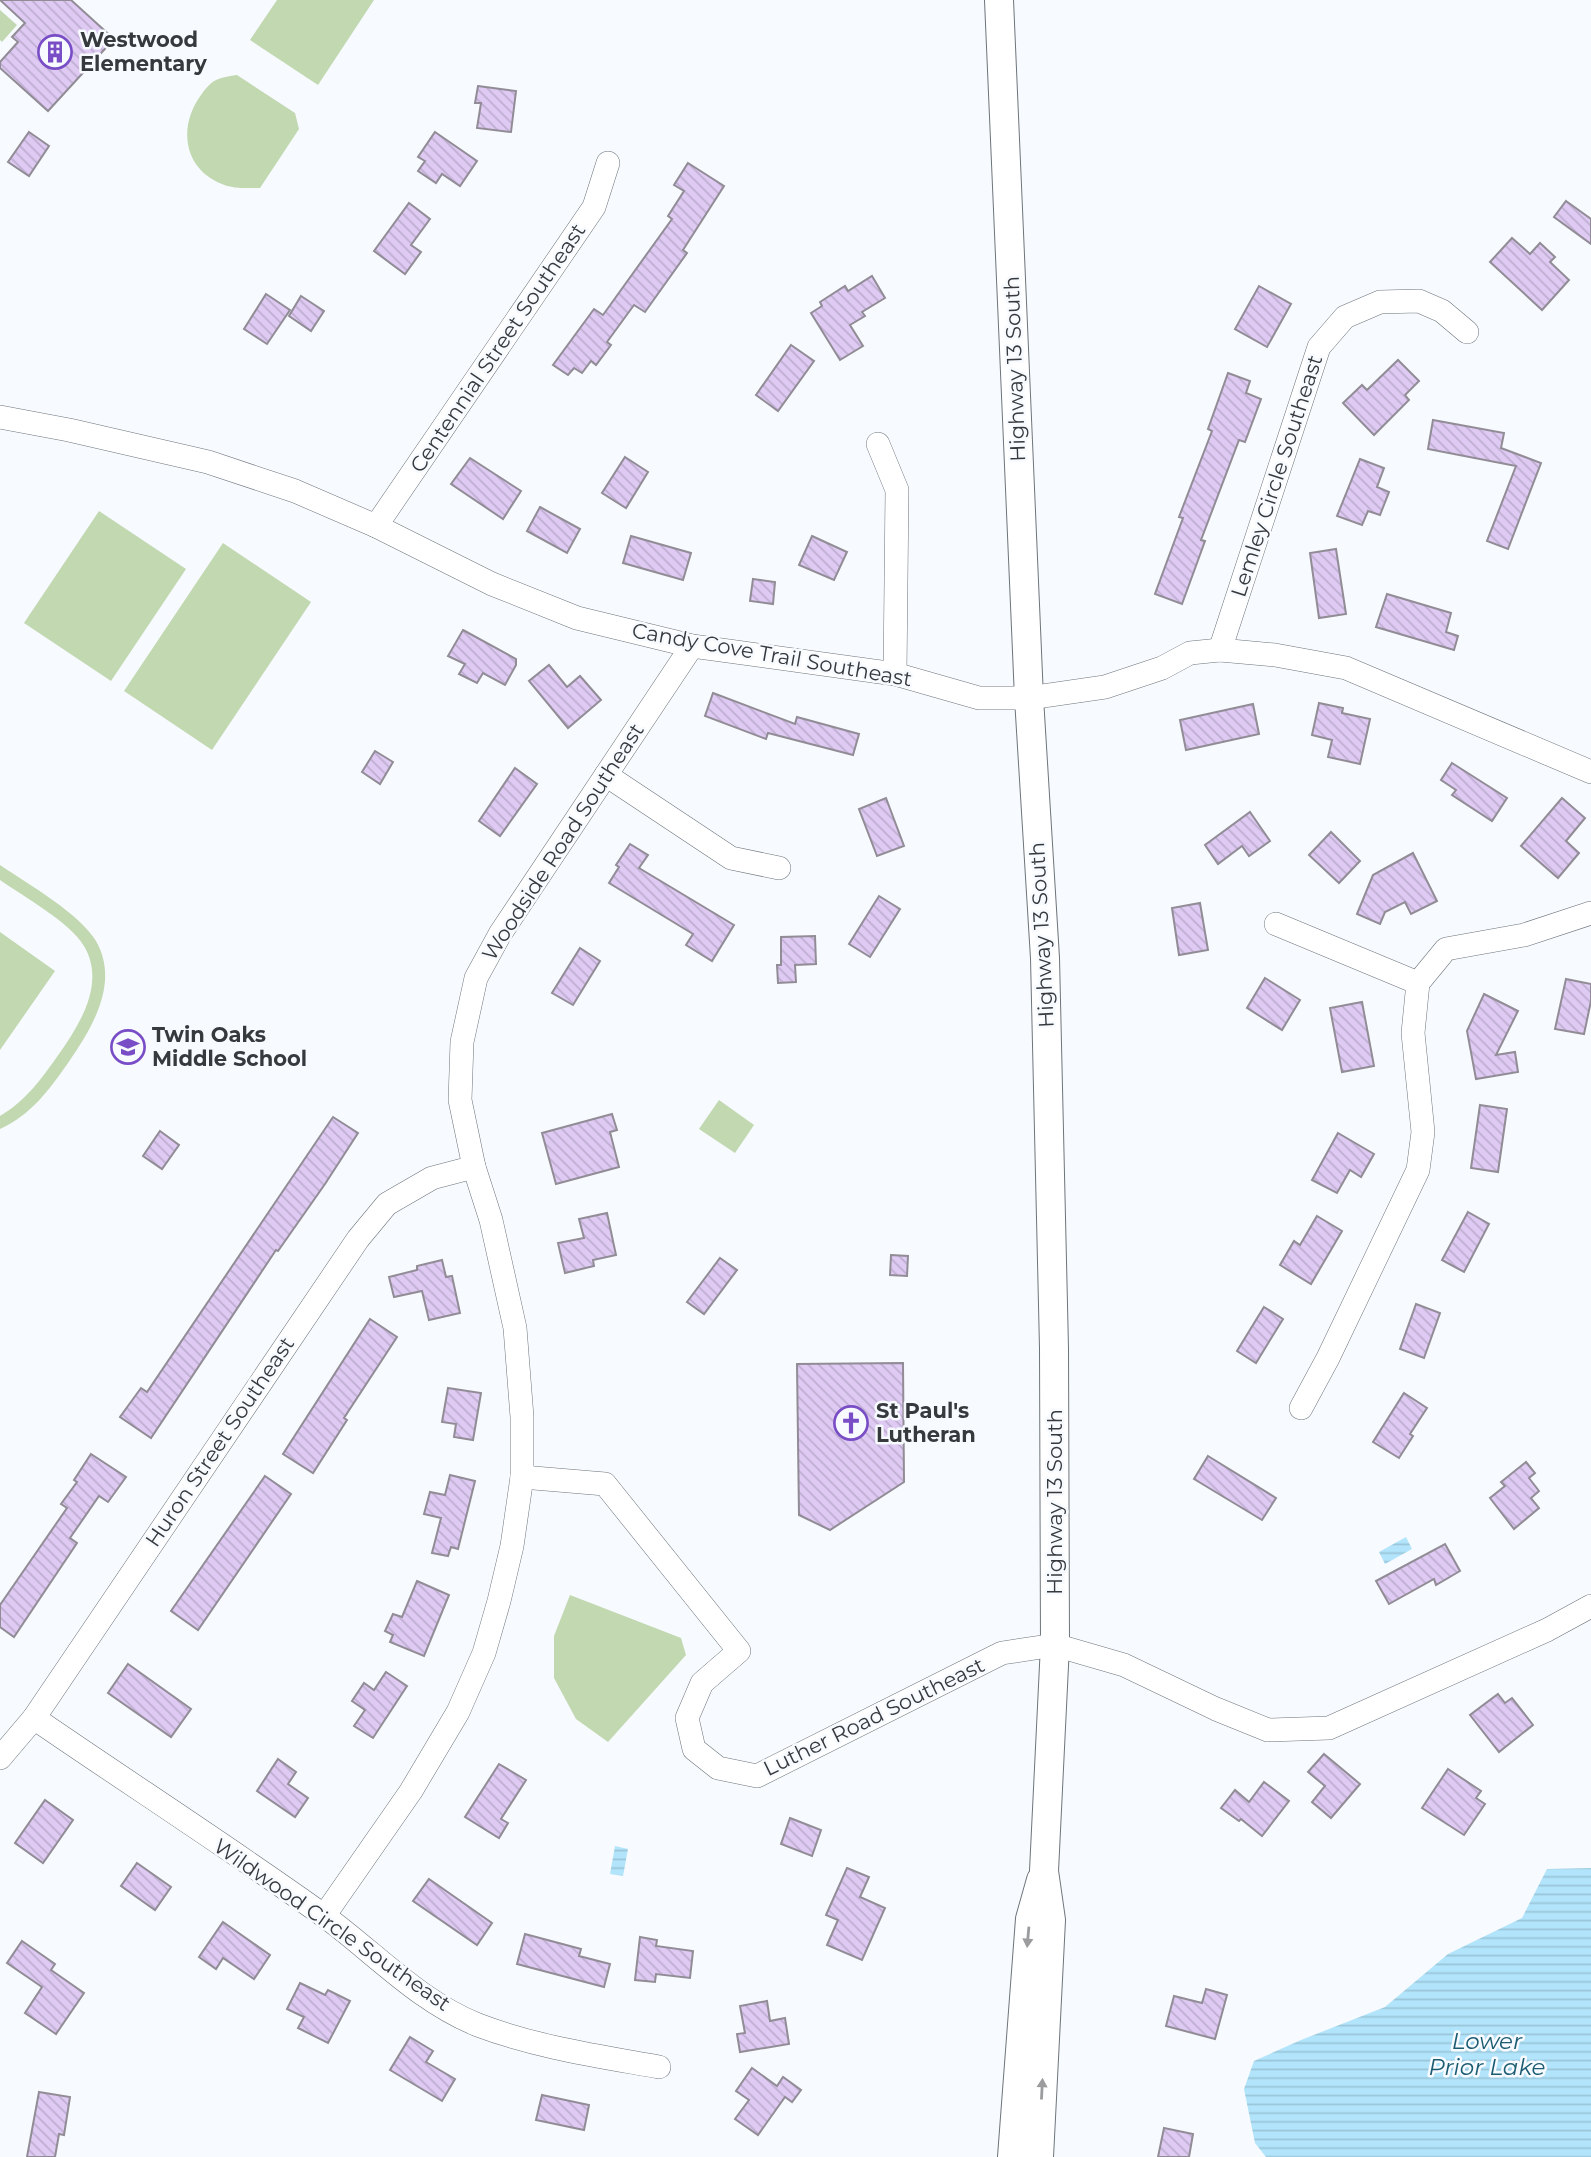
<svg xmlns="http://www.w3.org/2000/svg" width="1591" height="2157" viewBox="0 0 1591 2157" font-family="Montserrat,sans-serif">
  <defs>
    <pattern id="water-rules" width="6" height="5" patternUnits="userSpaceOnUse" patternTransform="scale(1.75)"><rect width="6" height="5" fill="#b2e5fb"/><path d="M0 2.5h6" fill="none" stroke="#9ac5d8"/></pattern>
    <pattern id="building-back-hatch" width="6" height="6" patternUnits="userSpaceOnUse" patternTransform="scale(1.75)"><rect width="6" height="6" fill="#decaf3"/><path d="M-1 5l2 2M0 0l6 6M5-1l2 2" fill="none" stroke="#bfaed1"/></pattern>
  </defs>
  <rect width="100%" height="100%" fill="#f7fafe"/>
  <!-- park -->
  <g fill="#c1d8b1">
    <polygon points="277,0 374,0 318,85 250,40"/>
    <polygon points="0,10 17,25 2,42 0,40"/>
    <path d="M 237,75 L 295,113 L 299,129 L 260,188 C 248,188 233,189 222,184 C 183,169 178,126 201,95 C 205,89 210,83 216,80 C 223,77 230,76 237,75 Z"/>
    <polygon points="99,511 186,569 111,681 24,623"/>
    <polygon points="223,543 311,602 212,750 124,691"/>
    <path d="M 0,865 C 28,884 79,913 96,941 C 120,983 92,1028 68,1063 C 49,1090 31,1115 0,1129 L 0,1116 C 26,1101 42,1078 59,1054 C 80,1024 106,983 84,946 C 70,922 24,897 0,880 Z"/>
    <polygon points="0,932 55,971 0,1050"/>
    <polygon points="719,1100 754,1125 735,1153 699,1129"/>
    <polygon points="570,1595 681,1638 686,1655 608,1742 576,1719 554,1678 554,1636"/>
  </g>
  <!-- water -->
  <g fill="url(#water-rules)">
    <polygon points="1406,1537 1412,1549 1385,1564 1379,1552"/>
    <polygon points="615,1846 628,1849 623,1876 610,1874"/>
    <polygon points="1591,1868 1591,2157 1266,2157 1255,2143 1244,2089 1254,2061 1301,2040 1385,2007 1448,1954 1522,1918 1547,1869"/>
  </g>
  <!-- building -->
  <g fill="url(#building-back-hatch)" stroke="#918c96" stroke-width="2">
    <polygon points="0,0 71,0 114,39 48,111 0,68 0,62 18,42 12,37 25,23"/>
    <polygon points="478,86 516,91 511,132 477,128 481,103 475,103"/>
    <polygon points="29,132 49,146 29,176 8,162"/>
    <polygon points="435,132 477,161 460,186 442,174 436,183 418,171 425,161 418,157"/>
    <polygon points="688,163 724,186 683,250 687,253 645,312 634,305 607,342 611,345 596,365 591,361 582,373 574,368 568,375 553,365 594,309 603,315 672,219 668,216 684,191 674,185"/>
    <polygon points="1566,201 1591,219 1591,244 1554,217"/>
    <polygon points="409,203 430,219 411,245 421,252 405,274 374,251"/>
    <polygon points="1512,238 1530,254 1540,243 1555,257 1550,262 1569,280 1542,310 1490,262"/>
    <polygon points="872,276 885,298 862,312 865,316 850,325 863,346 840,360 811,313 822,306 820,302 845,286 848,291"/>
    <polygon points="1259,286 1291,304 1267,347 1235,329"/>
    <polygon points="266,294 290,310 267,344 244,329"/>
    <polygon points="301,296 324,311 311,331 289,316"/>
    <polygon points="791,345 814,361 778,411 756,395"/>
    <polygon points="1398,360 1419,381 1405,395 1409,400 1374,435 1343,403 1362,385 1367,390"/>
    <polygon points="1228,373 1250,381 1246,393 1261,399 1245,442 1239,440 1201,540 1205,541 1182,604 1155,594 1183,518 1179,517 1212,431 1208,429"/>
    <polygon points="1433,420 1504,433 1501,448 1541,463 1508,549 1487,541 1516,466 1428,449"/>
    <polygon points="625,457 648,472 626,508 602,493"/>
    <polygon points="470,458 521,491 503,519 451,484"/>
    <polygon points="1360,459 1384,468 1377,487 1389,492 1380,515 1368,511 1362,525 1337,516"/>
    <polygon points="540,507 580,529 567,553 527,531"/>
    <polygon points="631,536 691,553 683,580 623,563"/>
    <polygon points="812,536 847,552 834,580 799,565"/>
    <polygon points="1336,549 1346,614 1319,618 1310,553"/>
    <polygon points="753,579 775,582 773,604 750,601"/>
    <polygon points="1387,594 1451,613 1446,632 1458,636 1454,650 1376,627"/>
    <polygon points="463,630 516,659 516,665 505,685 483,673 477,683 459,674 465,664 448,656"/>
    <polygon points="549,665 567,687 580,676 601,700 568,728 529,681"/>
    <polygon points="713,693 795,724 797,717 859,734 853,755 768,733 766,739 705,716"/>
    <polygon points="1319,703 1343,708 1342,713 1370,719 1360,764 1328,757 1332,740 1312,735"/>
    <polygon points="1253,704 1259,734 1186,750 1180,720"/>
    <polygon points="375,751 393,762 380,784 362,772"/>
    <polygon points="1452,763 1507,798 1492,821 1452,795 1456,790 1441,780"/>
    <polygon points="515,768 537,784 500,836 479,821"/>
    <polygon points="886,798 904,846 877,856 859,809"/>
    <polygon points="1562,798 1585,818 1566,841 1579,853 1558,878 1521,846"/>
    <polygon points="1250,812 1270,841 1249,856 1242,846 1218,864 1205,845"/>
    <polygon points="1331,832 1360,861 1339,883 1309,855"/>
    <polygon points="630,844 648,855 639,868 734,925 712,961 686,945 693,934 609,883 619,867 616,865"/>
    <polygon points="1413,853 1437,901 1411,914 1405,902 1385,912 1380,924 1357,914 1373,875"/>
    <polygon points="879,896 900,909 870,957 849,944"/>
    <polygon points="1200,903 1208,950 1179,955 1172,908"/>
    <polygon points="815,936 816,964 795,965 796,982 778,983 777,965 781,965 781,937"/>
    <polygon points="580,948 600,961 573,1005 552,993"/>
    <polygon points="1265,978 1300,1000 1282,1030 1247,1008"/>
    <polygon points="1566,979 1591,984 1591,1001 1584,1034 1555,1029"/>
    <polygon points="1484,994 1518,1011 1496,1055 1515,1052 1518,1072 1476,1079 1467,1031"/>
    <polygon points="1362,1002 1374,1066 1342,1072 1330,1008"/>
    <polygon points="1480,1105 1507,1109 1498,1172 1471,1168"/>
    <polygon points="612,1114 617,1130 610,1132 619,1167 556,1184 542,1133"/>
    <polygon points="333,1117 358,1133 325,1184 278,1251 276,1250 151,1438 120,1417 141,1388 147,1392"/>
    <polygon points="160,1131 179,1145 162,1169 143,1156"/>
    <polygon points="1338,1133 1374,1154 1361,1177 1350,1170 1337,1193 1312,1180"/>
    <polygon points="1468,1212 1489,1224 1464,1272 1442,1260"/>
    <polygon points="607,1213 616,1255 593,1260 594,1266 565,1273 558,1243 584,1238 579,1219"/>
    <polygon points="1317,1216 1342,1231 1311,1284 1280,1265 1294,1241 1300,1245"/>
    <polygon points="891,1255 908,1256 907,1276 890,1275"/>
    <polygon points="720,1258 737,1270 704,1314 687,1302"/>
    <polygon points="442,1260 446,1277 452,1276 460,1313 429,1320 422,1291 394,1297 389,1277 417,1270 417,1266"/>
    <polygon points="1416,1304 1440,1313 1424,1358 1400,1349"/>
    <polygon points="1264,1307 1283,1319 1256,1363 1237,1351"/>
    <polygon points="370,1319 397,1337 344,1418 347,1420 313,1473 283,1454"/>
    <polygon points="903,1363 904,1482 830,1530 799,1515 797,1364"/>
    <polygon points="448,1388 481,1393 473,1440 454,1437 456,1424 442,1422"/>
    <polygon points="1404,1393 1427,1408 1410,1434 1413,1436 1399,1458 1373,1442"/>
    <polygon points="91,1454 126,1477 108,1502 99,1496 70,1538 77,1543 14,1637 0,1627 0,1605 67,1508 61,1504 77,1482 74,1480"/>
    <polygon points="1208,1456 1276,1498 1262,1520 1194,1479"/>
    <polygon points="1526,1462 1535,1473 1529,1478 1539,1491 1531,1498 1539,1508 1514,1529 1490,1498 1505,1486 1501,1482"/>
    <polygon points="450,1475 475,1481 458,1549 451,1547 448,1556 432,1553 441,1518 424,1514 430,1492 445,1495"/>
    <polygon points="265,1476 291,1494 198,1630 171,1611"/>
    <polygon points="1445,1544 1460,1571 1436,1585 1434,1579 1389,1604 1376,1581"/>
    <polygon points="417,1581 449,1595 424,1656 390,1642 393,1635 385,1631 393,1614 402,1617"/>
    <polygon points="128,1664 191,1709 171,1737 108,1693"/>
    <polygon points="386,1672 407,1686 373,1738 354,1726 365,1710 352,1701 364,1683 374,1690"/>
    <polygon points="1498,1694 1505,1703 1512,1698 1533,1725 1499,1752 1470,1715"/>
    <polygon points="1324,1754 1360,1784 1331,1818 1312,1802 1325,1786 1308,1772"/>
    <polygon points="278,1759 296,1772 288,1784 308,1798 295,1817 257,1791"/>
    <polygon points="499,1764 526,1780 501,1819 508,1823 499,1838 465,1817"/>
    <polygon points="1448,1769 1481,1791 1476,1798 1485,1804 1464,1835 1422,1808"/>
    <polygon points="1264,1782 1289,1801 1262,1836 1241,1819 1239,1821 1221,1808 1235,1790 1249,1802"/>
    <polygon points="45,1800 73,1820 43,1863 15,1843"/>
    <polygon points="790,1818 821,1830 812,1856 781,1844"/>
    <polygon points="137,1863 171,1887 155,1910 121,1886"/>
    <polygon points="847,1868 869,1877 860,1897 885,1908 862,1960 827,1945 838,1920 826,1915"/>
    <polygon points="429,1879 492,1923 477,1945 413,1901"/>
    <polygon points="223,1922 270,1955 254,1979 223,1958 216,1969 199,1957"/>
    <polygon points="525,1934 581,1949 579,1956 610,1964 604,1987 517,1964"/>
    <polygon points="640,1937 657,1940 656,1946 693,1951 690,1978 656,1974 655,1982 635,1980"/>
    <polygon points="22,1941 55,1964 51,1970 84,1993 56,2034 25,2013 42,1987 7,1963"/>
    <polygon points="300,1983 325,1995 328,1990 350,2001 328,2043 298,2028 304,2017 287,2009"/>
    <polygon points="1206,1989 1227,1995 1215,2039 1166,2026 1174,1996 1202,2003"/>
    <polygon points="767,2001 770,2021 785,2018 789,2044 740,2052 737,2034 745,2033 740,2006"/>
    <polygon points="410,2037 433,2051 426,2062 455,2079 442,2101 390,2070"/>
    <polygon points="752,2068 777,2086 783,2077 801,2090 792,2102 785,2097 758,2135 735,2119 749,2100 736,2091"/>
    <polygon points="39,2092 70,2097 64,2135 59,2134 55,2157 27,2157"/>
    <polygon points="542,2095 589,2105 584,2130 536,2120"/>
    <polygon points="1164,2128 1193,2134 1189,2157 1158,2157"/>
  </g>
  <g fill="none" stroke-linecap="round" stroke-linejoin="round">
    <!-- minor casing -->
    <g stroke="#6d757c" stroke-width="24">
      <g id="minor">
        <polyline points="0,417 69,430 208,462 295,491 376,526 492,584 577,618 692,646 895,674 979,698 1029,698 1105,687 1162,668 1190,653 1220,650 1275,655 1346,668 1591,772"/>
        <polyline points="878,444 897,490 895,674"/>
        <polyline points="376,526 594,207 608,163"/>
        <polyline points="1220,650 1319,347 1345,317 1380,302 1419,301 1442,311 1467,332"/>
        <polyline points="606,775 731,858 779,868"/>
        <polyline points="1276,924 1418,983"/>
        <polyline points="1301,1408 1328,1358 1418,1170 1423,1132 1413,1033 1418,983 1446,949 1524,935 1591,913"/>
        <polyline points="522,1477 605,1484 739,1651 702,1683 687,1718 694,1749 718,1768 757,1776 1002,1653 1055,1645 1124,1665 1216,1709 1268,1730 1329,1728 1547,1630 1591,1606"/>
        <path d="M 34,1718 C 130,1784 228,1847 323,1915 C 374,1952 418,2001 478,2025 C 536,2047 598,2056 659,2067"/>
        <polyline points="0,1758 34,1718 358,1239 387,1204 432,1178 474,1167"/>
        <polyline points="324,1916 411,1791 458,1712 484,1653 499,1601 512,1546 522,1477 522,1417 515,1328 491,1220 474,1167 460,1100 462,1042 476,978 500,934 692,646"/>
      </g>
    </g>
    <!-- major casing -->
    <g stroke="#6d757c" stroke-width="30">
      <g id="major">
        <polyline points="999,0 1029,698 1045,958 1054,1348 1055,1645 1044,1871 1051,1920 1039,2157"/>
        <polyline points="1012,2157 1030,1919 1041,1880"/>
      </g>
    </g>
    <!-- minor -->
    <use href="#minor" stroke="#fff" stroke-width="23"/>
    <!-- major -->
    <use href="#major" stroke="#fff" stroke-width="28"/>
  </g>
  <!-- one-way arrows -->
  <defs><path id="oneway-solid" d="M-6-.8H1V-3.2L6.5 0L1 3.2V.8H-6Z" transform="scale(1.75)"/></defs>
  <g fill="#9b9c9e">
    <use href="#oneway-solid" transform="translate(1028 1937) rotate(95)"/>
    <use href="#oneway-solid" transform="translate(1042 2089) rotate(-87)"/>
  </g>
  <!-- icons -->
  <defs>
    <g id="building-ring" transform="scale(1.75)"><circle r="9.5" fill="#f7fafe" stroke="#784dc6" stroke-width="1.5"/><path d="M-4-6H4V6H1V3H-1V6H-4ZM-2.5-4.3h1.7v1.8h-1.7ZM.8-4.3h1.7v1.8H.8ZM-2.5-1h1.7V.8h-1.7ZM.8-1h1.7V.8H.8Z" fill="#784dc6"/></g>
    <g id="school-ring" transform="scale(1.75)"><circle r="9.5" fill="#f7fafe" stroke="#784dc6" stroke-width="1.5"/><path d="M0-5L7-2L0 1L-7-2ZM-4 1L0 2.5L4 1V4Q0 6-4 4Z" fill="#784dc6"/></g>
    <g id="church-ring" transform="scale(1.75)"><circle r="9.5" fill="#f7fafe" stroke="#784dc6" stroke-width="1.5"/><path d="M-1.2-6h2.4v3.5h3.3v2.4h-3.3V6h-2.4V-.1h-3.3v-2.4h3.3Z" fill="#784dc6"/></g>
  </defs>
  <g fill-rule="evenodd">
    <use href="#building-ring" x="55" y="52"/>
    <use href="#school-ring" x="128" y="1047"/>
    <use href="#church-ring" x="851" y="1423"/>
  </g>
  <g text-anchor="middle" stroke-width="5" stroke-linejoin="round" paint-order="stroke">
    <!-- poi labels -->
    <g font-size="21" font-weight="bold" fill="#373a3d" stroke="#f7fafe" text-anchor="start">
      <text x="80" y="47">Westwood<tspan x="80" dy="24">Elementary</tspan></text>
      <text x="152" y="1042">Twin Oaks<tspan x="152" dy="24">Middle School</tspan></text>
      <text x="876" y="1418">St Paul's<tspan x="876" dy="24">Lutheran</tspan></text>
    </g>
    <!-- street labels -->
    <g font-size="21" fill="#373a3d" stroke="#f7fafe">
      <text transform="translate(498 348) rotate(-56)" y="7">Centennial Street Southeast</text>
      <text transform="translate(1015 369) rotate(-92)" y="7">Highway 13 South</text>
      <text transform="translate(1277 476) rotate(-72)" y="7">Lemley Circle Southeast</text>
      <text transform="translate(772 655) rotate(10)" y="7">Candy Cove Trail Southeast</text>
      <text transform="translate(563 842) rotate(-57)" y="7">Woodside Road Southeast</text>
      <text transform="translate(1042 935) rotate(-93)" y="7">Highway 13 South</text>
      <text transform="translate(220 1442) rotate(-56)" y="7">Huron Street Southeast</text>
      <text transform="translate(1055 1502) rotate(-90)" y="7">Highway 13 South</text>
      <text transform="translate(874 1717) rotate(-26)" y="7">Luther Road Southeast</text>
      <text transform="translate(332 1925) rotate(35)" y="7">Wildwood Circle Southeast</text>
    </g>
    <!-- water labels -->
    <g font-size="23" font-style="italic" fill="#1b5c72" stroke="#f7fafe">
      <text x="1487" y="2049">Lower<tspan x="1487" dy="26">Prior Lake</tspan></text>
    </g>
  </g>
</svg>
